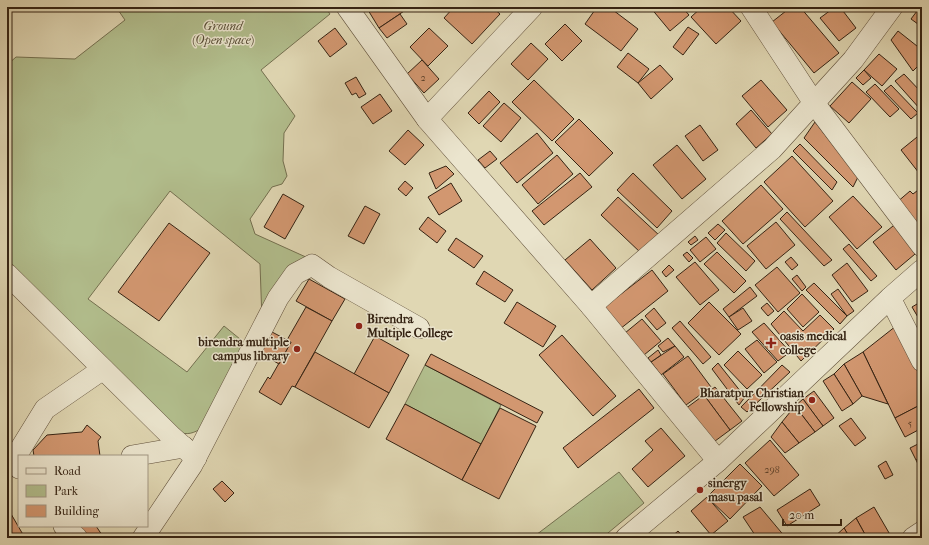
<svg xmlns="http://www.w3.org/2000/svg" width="929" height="545" viewBox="0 0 929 545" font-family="'IM FELL French Canon',serif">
  <rect width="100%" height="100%" fill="#e0d7b3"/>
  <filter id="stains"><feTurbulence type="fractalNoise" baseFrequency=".005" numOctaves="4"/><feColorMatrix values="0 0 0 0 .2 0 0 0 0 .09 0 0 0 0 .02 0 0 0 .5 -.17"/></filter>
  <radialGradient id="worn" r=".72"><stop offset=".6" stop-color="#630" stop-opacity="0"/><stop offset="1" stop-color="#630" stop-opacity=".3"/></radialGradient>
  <!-- green -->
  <g fill="#b2be8d" stroke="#747050">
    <path d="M 116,7 L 325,7 L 330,14 L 261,70 L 295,116 L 284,133 L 283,161 L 287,176 L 282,184 L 272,187 L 250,219 L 255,234 L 308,258 L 262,321 L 260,264 L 170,191 L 88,299 L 187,372 L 224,326 L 240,339 L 241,348 L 204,427 C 192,434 189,435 175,432 L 7,267 L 7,65 L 16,57 L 75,59 L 125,20 Z"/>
    <polygon points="425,365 501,405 481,444 405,404"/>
    <polygon points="619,472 644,503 602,538 532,538"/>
  </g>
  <!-- building -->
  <g fill="#d29770" stroke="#352313">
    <polygon points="373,7 410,7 379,28 368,10"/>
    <polygon points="454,7 492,7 500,14 472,44 444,18"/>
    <polygon points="597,7 609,7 638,29 621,51 585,24"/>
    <polygon points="650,7 682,7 689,15 670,31"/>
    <polygon points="702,7 728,7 741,21 716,44 691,17"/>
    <polygon points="791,7 800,7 839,53 814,73 772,22"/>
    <polygon points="835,7 840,7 856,28 839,41 820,18"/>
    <polygon points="869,7 881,7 877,13"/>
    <polygon points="920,7 922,7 922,27 911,19"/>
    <polygon points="400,14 407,24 387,38 379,28"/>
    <polygon points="565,24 582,41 562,61 545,44"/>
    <polygon points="688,27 699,34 683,55 673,47"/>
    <polygon points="335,28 347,44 330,57 318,41"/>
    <polygon points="429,28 448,46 428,66 410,47"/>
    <polygon points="898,31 922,50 922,62 913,71 891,40"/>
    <polygon points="531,43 548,59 528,80 511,64"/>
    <polygon points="628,53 649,69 638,83 617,67"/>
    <polygon points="879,54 897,69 882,86 864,70"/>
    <polygon points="422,60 439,79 424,93 407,74"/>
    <polygon points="660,65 673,79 651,99 638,83"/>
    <polygon points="864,70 871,78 863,85 856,78"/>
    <polygon points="904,74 922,93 922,107 920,109 895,81"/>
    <polygon points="356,77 366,94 359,98 356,93 352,95 345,83"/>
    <polygon points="534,80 574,119 552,141 512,102"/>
    <polygon points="761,80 787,110 768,127 742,96"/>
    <polygon points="852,82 871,99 849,123 830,106"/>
    <polygon points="875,84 899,109 890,117 866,92"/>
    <polygon points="891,85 918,113 911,119 884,91"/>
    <polygon points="489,91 500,102 479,124 468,113"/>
    <polygon points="380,94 392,111 373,124 361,107"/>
    <polygon points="504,103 521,118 501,142 483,126"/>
    <polygon points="751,110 772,134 756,148 736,124"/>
    <polygon points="579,119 613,153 589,176 555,142"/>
    <polygon points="815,122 858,177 853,187 804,138"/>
    <polygon points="700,125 718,150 703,161 685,136"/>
    <polygon points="408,130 424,145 405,165 389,151"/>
    <polygon points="537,133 553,153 517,183 500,163"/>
    <polygon points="922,133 922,170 919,173 901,150"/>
    <polygon points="800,144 837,182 832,190 793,151"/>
    <polygon points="677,145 706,179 682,199 653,165"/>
    <polygon points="490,151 497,159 485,168 478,160"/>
    <polygon points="557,155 573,174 538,204 522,185"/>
    <polygon points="792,156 833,201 805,227 764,182"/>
    <polygon points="446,166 454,174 436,189 429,173"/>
    <polygon points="580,173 592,187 544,225 532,211"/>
    <polygon points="633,173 672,211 657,228 617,190"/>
    <polygon points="405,181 413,188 406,196 398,189"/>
    <polygon points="451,183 462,201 439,215 428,197"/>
    <polygon points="761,185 783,209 743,244 722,221"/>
    <polygon points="922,187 922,234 896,203 910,191 913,194"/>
    <polygon points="283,194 304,206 285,239 264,227"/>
    <polygon points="853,196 882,227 857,249 829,217"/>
    <polygon points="618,197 660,236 642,254 601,215"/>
    <polygon points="365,206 380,214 364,244 348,236"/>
    <polygon points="787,212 832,260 824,266 780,219"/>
    <polygon points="428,217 446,231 437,243 419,229"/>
    <polygon points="776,222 795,245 766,269 747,246"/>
    <polygon points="898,222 921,249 896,270 873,242"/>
    <polygon points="169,223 210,253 159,321 118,292"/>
    <polygon points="718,224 725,230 715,240 708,233"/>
    <polygon points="726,233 755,261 746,271 717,243"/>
    <polygon points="695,236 698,240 691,245 688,242"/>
    <polygon points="706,237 716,249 700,262 690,250"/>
    <polygon points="456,238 483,256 474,268 448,250"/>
    <polygon points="590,239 616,268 592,290 565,260"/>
    <polygon points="849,244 877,276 871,281 843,249"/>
    <polygon points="687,252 693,258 689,262 683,255"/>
    <polygon points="717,252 746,281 734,293 704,264"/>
    <polygon points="791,257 798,265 792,270 785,262"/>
    <polygon points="695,262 719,290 700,305 676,277"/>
    <polygon points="847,263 868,291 852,302 832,275"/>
    <polygon points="669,265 674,270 666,277 662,272"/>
    <polygon points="777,267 800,293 778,312 755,285"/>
    <polygon points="652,270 668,291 620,329 603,308"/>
    <polygon points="484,271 513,290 505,302 476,284"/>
    <polygon points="797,275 806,287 802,291 792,279"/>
    <polygon points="309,279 345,299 332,321 296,301"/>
    <polygon points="814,283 847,316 840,324 806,290"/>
    <polygon points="750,287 757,296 729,317 723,309"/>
    <polygon points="838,289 854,311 847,316 831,294"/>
    <polygon points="802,294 819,312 803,327 787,309"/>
    <polygon points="922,301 922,324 912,307"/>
    <polygon points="517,302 556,326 543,347 504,323"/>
    <polygon points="709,302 741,334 719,355 688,323"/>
    <polygon points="767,303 774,311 768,316 761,308"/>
    <polygon points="306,307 332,321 295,387 292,386 281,405 259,392 268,377 270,379 291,342 287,340"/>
    <polygon points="654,308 666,323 657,330 645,316"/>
    <polygon points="743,308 752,321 738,330 729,317"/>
    <polygon points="784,311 803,331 820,315 834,329 801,361 771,324"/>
    <polygon points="642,319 661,341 644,355 625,333"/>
    <polygon points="680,321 711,357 703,364 672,328"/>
    <polygon points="764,323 790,352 778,361 752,332"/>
    <polygon points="896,326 922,379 922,404 895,418 863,352"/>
    <polygon points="272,332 291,342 279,364 260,353"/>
    <polygon points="562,335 616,396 593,416 539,355"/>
    <polygon points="375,336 409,355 389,393 354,374"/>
    <polygon points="668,338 675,346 663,352 658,346"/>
    <polygon points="757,340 777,362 764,373 745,349"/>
    <polygon points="675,346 684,357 661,375 651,362"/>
    <polygon points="658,350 661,355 651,362 648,358"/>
    <polygon points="738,351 762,375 747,389 724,365"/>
    <polygon points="315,352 389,393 369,428 295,387"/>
    <polygon points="863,352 888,404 862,396 844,364"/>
    <polygon points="431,354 543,412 537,423 425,365"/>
    <polygon points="688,356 711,387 686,405 663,374"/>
    <polygon points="718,363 745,397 739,405 712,369"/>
    <polygon points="844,364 862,396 853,404 834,374"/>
    <polygon points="782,365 790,372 747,412 741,407"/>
    <polygon points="834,374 853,404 842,411 823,381"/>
    <polygon points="715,387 742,421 730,430 704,395"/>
    <polygon points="639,389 654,408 578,468 563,448"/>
    <polygon points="814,391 834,418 823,426 803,399"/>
    <polygon points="704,395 730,430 711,444 685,409"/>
    <polygon points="803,399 823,426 815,432 795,406"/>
    <polygon points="405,404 481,444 462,480 386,439"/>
    <polygon points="922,404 922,428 905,437 895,418"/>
    <polygon points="795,406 815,432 799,443 782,422"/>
    <polygon points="500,408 536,426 499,499 462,480"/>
    <polygon points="851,418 866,438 855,446 839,426"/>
    <polygon points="782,422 799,443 785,453 771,437"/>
    <polygon points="87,425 101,437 98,441 100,456 34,456 33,450 47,435 82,432"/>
    <polygon points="661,428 685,456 648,487 632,469 653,450 645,441"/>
    <polygon points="770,440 799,475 774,496 745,463"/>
    <polygon points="922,442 922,457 916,460 910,448"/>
    <polygon points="922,457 922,472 916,460"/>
    <polygon points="886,461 893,475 885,479 878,466"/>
    <polygon points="740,464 762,486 730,519 707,497"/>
    <polygon points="222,481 234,493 225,502 213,489"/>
    <polygon points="810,489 820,505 787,526 777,510"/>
    <polygon points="707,497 728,521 711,535 691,511"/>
    <polygon points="7,507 25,538 13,538 7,528"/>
    <polygon points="760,507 786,538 757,538 743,517"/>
    <polygon points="874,507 892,538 867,538 856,518"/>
    <polygon points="856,518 867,538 850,538 844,528"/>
    <polygon points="74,526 96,526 104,538 82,538"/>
    <polygon points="844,528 850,538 833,538"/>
    <polygon points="678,531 684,538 670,538"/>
  </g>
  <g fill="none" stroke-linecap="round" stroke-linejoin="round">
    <!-- minor casing -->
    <g stroke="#60503b" stroke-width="22">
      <g id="minor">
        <polyline points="347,7 427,119 462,159 591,306 718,461"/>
        <polyline points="751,7 814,103 922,246"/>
        <polyline points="427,119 532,7"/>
        <polyline points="7,274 172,437 196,458"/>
        <polyline points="890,298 922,361"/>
        <polyline points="591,306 772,149 853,60 892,7"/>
        <polyline points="132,456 184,447"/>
        <polyline points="19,468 16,456 45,409 103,369"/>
        <polyline points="64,526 77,538"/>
        <polyline points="143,538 192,465 278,298 295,274 312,265 329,277 419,328"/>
        <polyline points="626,538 718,461 890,298 922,270"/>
        <polyline points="913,538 922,532"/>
      </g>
    </g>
    <!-- minor -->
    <use href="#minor" stroke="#ebe5ce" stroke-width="21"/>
  </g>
  <!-- markers -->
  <g fill="#8f2418" stroke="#ebe5ce" stroke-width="1.5">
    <circle cx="359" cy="326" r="4"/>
    <path d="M769 337h4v4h4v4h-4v4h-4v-4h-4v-4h4z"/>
    <circle cx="297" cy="349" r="4"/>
    <circle cx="812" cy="400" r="4"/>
    <circle cx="700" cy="490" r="4"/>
  </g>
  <g text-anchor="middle" stroke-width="3" stroke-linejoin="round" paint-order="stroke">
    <!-- number labels -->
    <g font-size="10" fill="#5c402a">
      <text x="423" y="81">2</text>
      <text x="910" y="427">5</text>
      <text x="772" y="473">298</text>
    </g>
    <!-- park labels -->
    <g font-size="12" font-style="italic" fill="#544a32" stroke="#ebe5ce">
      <text x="223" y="30">Ground<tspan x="223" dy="14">(Open space)</tspan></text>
    </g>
    <!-- poi labels -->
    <g font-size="12" font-weight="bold" fill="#352313" stroke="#ebe5ce" text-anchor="start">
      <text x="367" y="323">Birendra<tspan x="367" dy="14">Multiple College</tspan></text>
      <text x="780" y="340">oasis medical<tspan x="780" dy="14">college</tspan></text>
      <text x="289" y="346" text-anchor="end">birendra multiple<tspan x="289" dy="14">campus library</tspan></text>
      <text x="804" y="397" text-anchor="end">Bharatpur Christian<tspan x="804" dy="14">Fellowship</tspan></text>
      <text x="708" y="487">sinergy<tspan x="708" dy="14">masu pasal</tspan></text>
    </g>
  </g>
  <!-- margin -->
  <rect width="929" height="545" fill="none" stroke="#e0d7b3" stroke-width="24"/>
  <rect x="8" y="8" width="913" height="529" fill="none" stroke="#352313" stroke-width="2"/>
  <rect x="12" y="12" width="905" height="521" fill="none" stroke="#352313"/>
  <!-- legend -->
  <rect x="18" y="455" width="130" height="72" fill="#ebe5ce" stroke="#a29783"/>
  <rect x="26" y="468" width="20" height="6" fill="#ebe5ce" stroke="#a29783"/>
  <text x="54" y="475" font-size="12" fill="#352313">Road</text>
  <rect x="26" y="485" width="20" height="12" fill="#b2be8d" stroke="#a29783"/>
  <text x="54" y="495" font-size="12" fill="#352313">Park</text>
  <rect x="26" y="505" width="20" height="12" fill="#d29770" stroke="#a29783"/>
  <text x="54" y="515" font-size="12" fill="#352313">Building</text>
  <!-- scale -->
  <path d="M783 519v6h58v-6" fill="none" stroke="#352313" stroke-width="2"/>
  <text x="789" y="519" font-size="12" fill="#352313" stroke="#ebe5ce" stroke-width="3" paint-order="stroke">20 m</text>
  <rect width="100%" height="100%" filter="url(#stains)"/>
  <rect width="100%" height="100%" fill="url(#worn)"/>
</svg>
